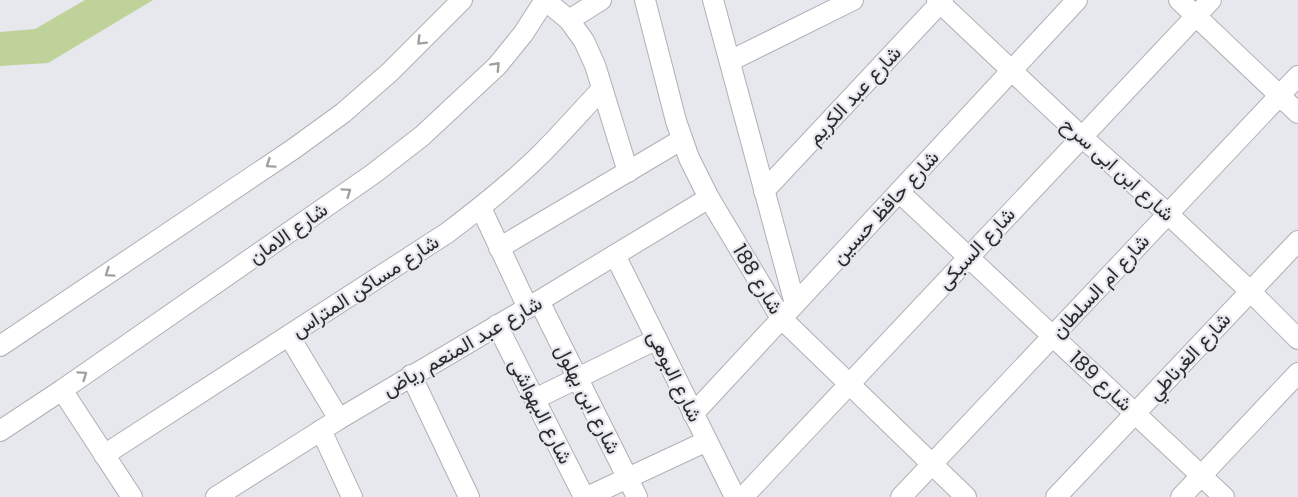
<svg xmlns="http://www.w3.org/2000/svg" width="1298" height="497" viewBox="0 0 1298 497" font-family="Poppins,Vazirmatn,sans-serif">
  <rect width="100%" height="100%" fill="#e6e8ed"/>
  <!-- grass -->
  <polygon fill="#bed29a" points="85,0 153,0 48,63 0,66 0,32 35,29"/>
  <g fill="none" stroke-linecap="round" stroke-linejoin="round">
    <!-- minor casing -->
    <g stroke="#aeb0b5" stroke-width="22">
      <g id="minor">
        <polyline points="545,0 569,20 584,41 595,65 628,172"/>
        <polyline points="645,0 676,121 689,158 709,198 781,318 966,497"/>
        <polyline points="713,0 795,304"/>
        <polyline points="937,0 1082,137 1168,214 1250,291 1298,339"/>
        <polyline points="1179,0 1298,113"/>
        <polyline points="569,20 601,0"/>
        <polyline points="730,61 853,0"/>
        <polyline points="764,191 943,0"/>
        <polyline points="899,192 1224,497"/>
        <polyline points="481,208 528,308"/>
        <polyline points="499,248 681,140"/>
        <polyline points="615,255 735,497"/>
        <polyline points="539,301 637,497"/>
        <polyline points="497,325 584,497"/>
        <polyline points="289,336 339,419"/>
        <polyline points="0,346 292,150 343,113 390,72 462,0"/>
        <polyline points="411,375 469,497"/>
        <polyline points="62,390 132,497"/>
        <polyline points="535,399 657,339"/>
        <polyline points="693,414 1077,0"/>
        <polyline points="321,430 352,497"/>
        <polyline points="0,431 62,390 373,174 422,136 497,66 523,34 545,0"/>
        <path d="M 104,455 L 447,233 C 480,208 513,182 542,153 C 563,132 582,110 602,89"/>
        <polyline points="216,497 339,419 539,301 709,198"/>
        <polyline points="587,497 707,441"/>
        <polyline points="743,497 1211,0"/>
        <polyline points="901,497 1298,76"/>
        <polyline points="1056,497 1298,241"/>
        <polyline points="1181,497 1298,373"/>
      </g>
    </g>
    <!-- minor -->
    <use href="#minor" stroke="#fff" stroke-width="20"/>
  </g>
  <!-- one-way arrows -->
  <defs><path id="oneway-chevron" d="M-2-3.5L2.5 0L-2 3.5" fill="none" stroke-width="1.6" stroke-linecap="round" stroke-linejoin="round" transform="scale(1.5)"/></defs>
  <g stroke="#a0a0a0">
    <use href="#oneway-chevron" transform="translate(421 41) rotate(135)"/>
    <use href="#oneway-chevron" transform="translate(496 66) rotate(-47)"/>
    <use href="#oneway-chevron" transform="translate(270 164) rotate(146)"/>
    <use href="#oneway-chevron" transform="translate(347 192) rotate(-35)"/>
    <use href="#oneway-chevron" transform="translate(109 273) rotate(146)"/>
    <use href="#oneway-chevron" transform="translate(83 375) rotate(-35)"/>
  </g>
  <g text-anchor="middle" stroke-width="4.5" stroke-linejoin="round" paint-order="stroke">
    <!-- street labels -->
    <g font-size="20" fill="#2b2b2d" stroke="#e6e8ed">
      <text transform="translate(854 95) rotate(-47)" y="7">شارع عبد الكريم</text>
      <text transform="translate(1118 169) rotate(42)" y="7">شارع ابن ابى سرح</text>
      <text transform="translate(885 207) rotate(-47)" y="7">شارع حافظ حسين</text>
      <text transform="translate(288 233) rotate(-35)" y="7">شارع الامان</text>
      <text transform="translate(976 248) rotate(-47)" y="7">شارع السبكى</text>
      <text transform="translate(758 279) rotate(59)" y="7">شارع 188</text>
      <text transform="translate(365 286) rotate(-33)" y="7">شارع مساكن المتراس</text>
      <text transform="translate(1100 286) rotate(-47)" y="7">شارع ام السلطان</text>
      <text transform="translate(462 346) rotate(-30)" y="7">شارع عبد المنعم رياض</text>
      <text transform="translate(1189 356) rotate(-47)" y="7">شارع الغرناطي</text>
      <text transform="translate(675 376) rotate(64)" y="7">شارع البوهى</text>
      <text transform="translate(1101 381) rotate(43)" y="7">شارع 189</text>
      <text transform="translate(588 399) rotate(63)" y="7">شارع ابن بهلول</text>
      <text transform="translate(541 411) rotate(63)" y="7">شارع البهواشى</text>
    </g>
  </g>
</svg>
